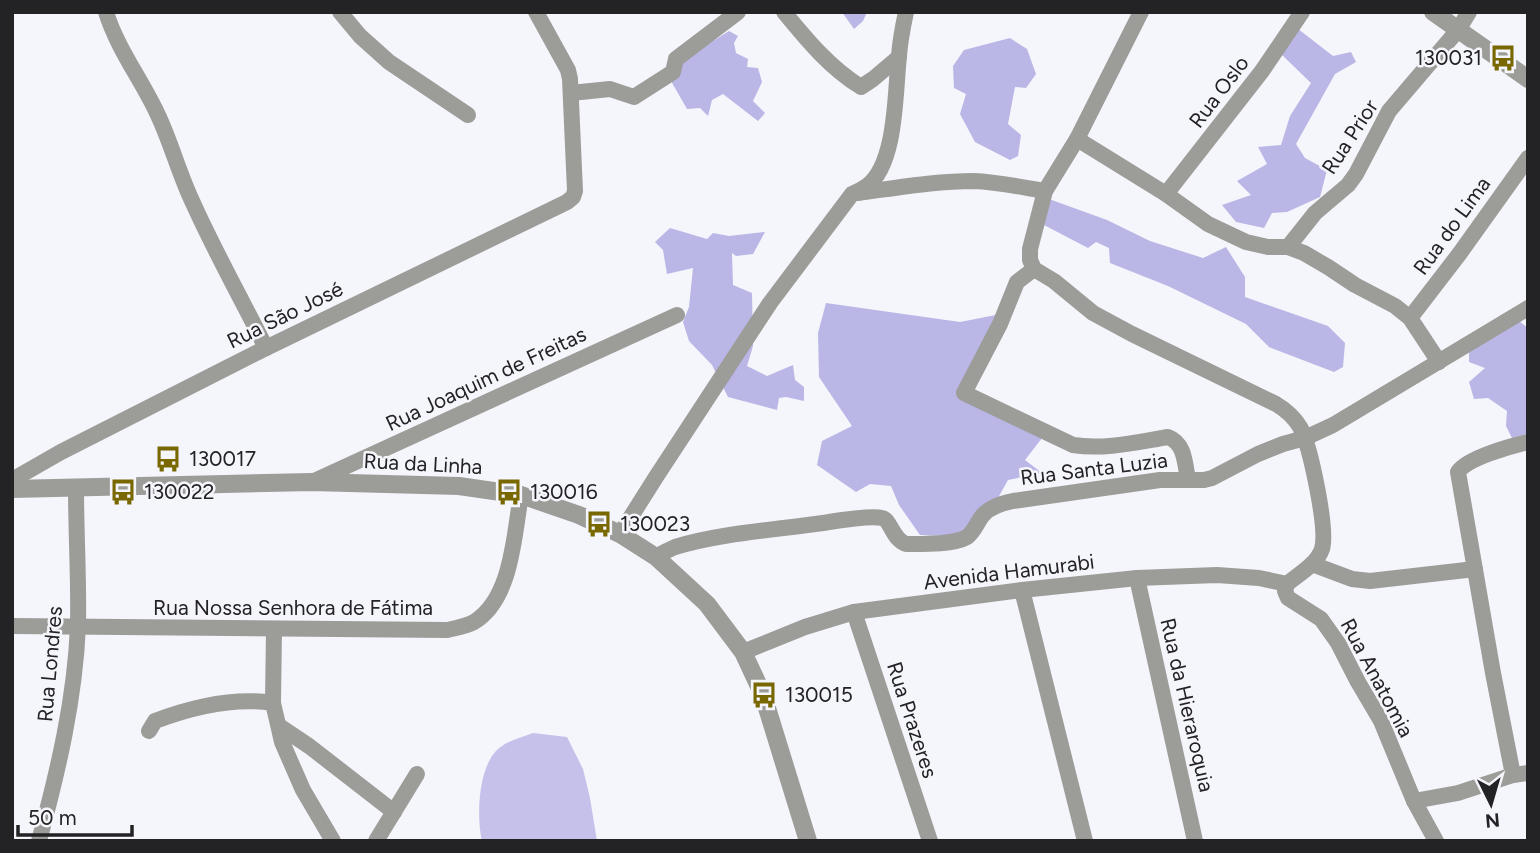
<svg xmlns="http://www.w3.org/2000/svg" width="1540" height="853" viewBox="0 0 1540 853" font-family="Figtree,sans-serif">
  <rect width="100%" height="100%" fill="#f5f5fc"/>
  <!-- green -->
  <path fill="#c5c1eb" d="M 533,733 L 567,737 L 583,769 L 590,798 L 597,841 L 482,841 C 476,816 478,761 502,746 C 510,740 523,737 533,733 Z"/>
  <!-- forest -->
  <g fill="#bab6e6">
    <polygon points="842,12 867,12 863,21 854,29"/>
    <polygon points="1293,25 1333,56 1351,52 1356,62 1335,74 1296,144 1305,158 1327,170 1320,197 1287,212 1272,213 1264,228 1236,222 1222,205 1251,195 1237,181 1267,164 1258,147 1281,145 1290,116 1311,83 1281,54"/>
    <polygon points="729,31 738,36 734,43 736,53 748,59 747,67 758,68 762,82 753,101 765,113 758,121 723,94 712,100 708,116 700,108 687,109 671,81 681,72 681,61"/>
    <polygon points="1010,38 1027,49 1036,74 1026,88 1015,87 1008,124 1021,135 1018,156 1010,160 975,142 960,114 966,94 954,88 953,66 964,50"/>
    <polygon points="1049,199 1107,220 1150,241 1203,258 1226,247 1245,277 1245,297 1328,326 1345,343 1343,367 1334,372 1269,347 1246,324 1168,286 1110,263 1109,248 1096,242 1088,248 1044,225"/>
    <polygon points="670,228 707,239 713,233 729,236 765,232 753,254 736,256 732,253 733,285 752,293 753,346 747,366 767,376 793,365 795,380 804,387 804,401 786,397 779,398 777,410 728,397 712,365 689,341 683,322 689,307 693,268 667,274 663,250 655,242"/>
    <polygon points="826,303 960,322 1001,314 964,393 1042,438 1025,460 1042,473 1008,480 998,498 957,536 920,535 899,505 891,486 870,484 856,492 817,465 822,441 852,426 819,377 818,333"/>
    <polygon points="1519,321 1528,328 1528,434 1512,438 1506,426 1507,411 1488,398 1474,399 1469,382 1485,368 1469,362 1469,350"/>
  </g>
  <g fill="none" stroke-linecap="round" stroke-linejoin="round">
    <!-- minor -->
    <g stroke="#9c9c99" stroke-width="16">
      <path d="M 106,12 C 117,48 141,79 157,113 C 171,142 179,174 193,203 C 215,252 242,300 266,348"/>
      <polyline points="340,12 360,36 389,62 468,115"/>
      <path d="M 784,12 C 807,40 830,68 861,87 L 873,79 L 899,57"/>
      <path d="M 1141,12 L 1077,139 L 1045,191 L 1030,249 L 1030,260 L 1034,269 L 1054,281 L 1093,313 L 1132,334 L 1276,404 C 1286,410 1294,417 1300,427 C 1310,445 1328,529 1322,549 C 1317,564 1299,574 1287,584 L 1285,591 L 1288,598 L 1321,619 L 1338,643 L 1358,682 L 1381,721 L 1414,801 L 1436,841"/>
      <polyline points="571,93 610,89 634,97 673,72 676,59 738,12"/>
      <polyline points="1077,139 1166,194 1208,224 1246,242 1268,247 1288,247 1304,253 1328,267 1355,285 1395,306 1410,318 1439,362"/>
      <path d="M 858,193 C 896,188 935,181 974,181 C 998,182 1021,187 1045,191"/>
      <polyline points="1166,194 1262,71 1302,12"/>
      <polyline points="1288,247 1315,213 1348,185 1356,174 1389,111 1458,30 1469,12"/>
      <path d="M 1034,269 L 1017,282 L 1000,324 L 964,393 L 1073,445 C 1104,450 1137,442 1168,437 C 1185,443 1185,464 1188,480"/>
      <polyline points="1410,318 1460,253 1528,158"/>
      <polyline points="12,480 61,452 266,348 567,202 573,197 575,191 570,79 568,70 536,12"/>
      <polyline points="312,482 677,315"/>
      <path d="M 620,534 L 656,477 L 770,303 L 852,194 C 857,192 863,189 867,186 C 897,164 895,90 899,56 C 900,41 903,26 906,12"/>
      <path d="M 656,557 C 662,553 668,550 675,547 C 721,533 775,530 823,523 C 836,521 870,515 882,518 C 891,520 892,539 906,544 C 922,544 953,545 967,537 C 975,531 977,522 983,515 C 991,506 1003,503 1013,501 L 1160,480 L 1204,480 L 1212,478 L 1258,454 L 1283,444 L 1305,438 L 1333,425 L 1528,308"/>
      <polyline points="1312,564 1352,579 1370,581 1475,569"/>
      <polyline points="1137,578 1195,841"/>
      <polyline points="1022,590 1085,841"/>
      <polyline points="854,612 930,841"/>
      <path d="M 12,626 L 447,630 C 456,628 467,626 474,622 C 512,599 514,535 521,495"/>
      <polyline points="743,652 805,627 854,612 1022,590 1137,578 1217,575 1259,578 1287,584"/>
      <polyline points="273,703 274,629"/>
      <polyline points="279,726 309,746 394,812"/>
      <path d="M 149,731 L 155,721 C 192,707 234,697 273,703 L 282,742 L 303,790 L 333,841"/>
      <path d="M 1513,775 L 1493,673 L 1458,472 C 1467,458 1511,446 1528,442"/>
      <polyline points="1414,801 1458,793 1513,775 1528,773"/>
      <path d="M 39,841 C 58,771 75,699 78,626 C 79,580 76,534 76,488"/>
      <polyline points="376,841 417,774"/>
    </g>
    <!-- tertiary -->
    <g stroke="#9c9c99" stroke-width="18">
      <polyline points="1433,12 1528,79"/>
      <polyline points="12,489 312,482 459,486 521,495 579,515 620,534 656,557 707,604 743,652 763,695 808,841"/>
    </g>
  </g>
  <!-- icons -->
  <defs>
    <g id="bus-bare" transform="scale(2.1)"><path d="M-5-6H5V4H4V6H2V4H-2V6H-4V4H-5ZM-3.5-4V0h7V-4ZM-3.5 1.2v1.5H-2V1.2ZM2 1.2v1.5H3.5V1.2Z" fill="#796800" stroke="#f5f5fc" stroke-width="2.5" paint-order="stroke"/></g>
  </defs>
  <g fill-rule="evenodd">
    <use href="#bus-bare" x="1503" y="58"/>
    <use href="#bus-bare" x="168" y="459"/>
    <use href="#bus-bare" x="123" y="492"/>
    <use href="#bus-bare" x="509" y="492"/>
    <use href="#bus-bare" x="599" y="524"/>
    <use href="#bus-bare" x="764" y="695"/>
  </g>
  <g text-anchor="middle" stroke-width="5" stroke-linejoin="round" paint-order="stroke">
    <!-- poi labels -->
    <g font-size="21" fill="#232325" stroke="#f5f5fc" text-anchor="start">
      <text x="1482" y="65" text-anchor="end">130031</text>
      <text x="189" y="466">130017</text>
      <text x="144" y="499">130022</text>
      <text x="530" y="499">130016</text>
      <text x="620" y="531">130023</text>
      <text x="785" y="702">130015</text>
    </g>
    <!-- street labels -->
    <g font-size="21" fill="#232325" stroke="#f5f5fc">
      <text transform="translate(1219 92) rotate(-53)" y="7">Rua Oslo</text>
      <text transform="translate(1350 137) rotate(-57)" y="7">Rua Prior</text>
      <text transform="translate(1452 226) rotate(-54)" y="7">Rua do Lima</text>
      <text transform="translate(285 315) rotate(-26)" y="7">Rua São José</text>
      <text transform="translate(486 379) rotate(-25)" y="7">Rua Joaquim de Freitas</text>
      <text transform="translate(423 464) rotate(3)" y="7">Rua da Linha</text>
      <text transform="translate(1094 469) rotate(-7)" y="7">Rua Santa Luzia</text>
      <text transform="translate(1009 572) rotate(-7)" y="7">Avenida Hamurabi</text>
      <text x="293" y="615">Rua Nossa Senhora de Fátima</text>
      <text transform="translate(50 664) rotate(-85)" y="7">Rua Londres</text>
      <text transform="translate(1377 678) rotate(62)" y="7">Rua Anatomia</text>
      <text transform="translate(1187 705) rotate(77)" y="7">Rua da Hieraroquia</text>
      <text transform="translate(912 720) rotate(72)" y="7">Rua Prazeres</text>
    </g>
  </g>
  <!-- border -->
  <rect width="1540" height="853" fill="none" stroke="#232325" stroke-width="28"/>
  <!-- north arrow -->
  <g transform="translate(1491 804) rotate(175)" stroke="#f5f5fc" stroke-width="5" paint-order="stroke">
  <path d="M0-5L12 26L0 18L-12 26Z" fill="#232325"/>
  <text y="-10" font-size="19" font-weight="bold" text-anchor="middle" fill="#232325">N</text>
  </g>
  <!-- scale -->
  <path d="M18 825v10h114v-10" fill="none" stroke="#232325" stroke-width="3.5"/>
  <text x="28" y="825" font-size="21" fill="#232325" stroke="#f5f5fc" stroke-width="5" paint-order="stroke">50 m</text>
</svg>
